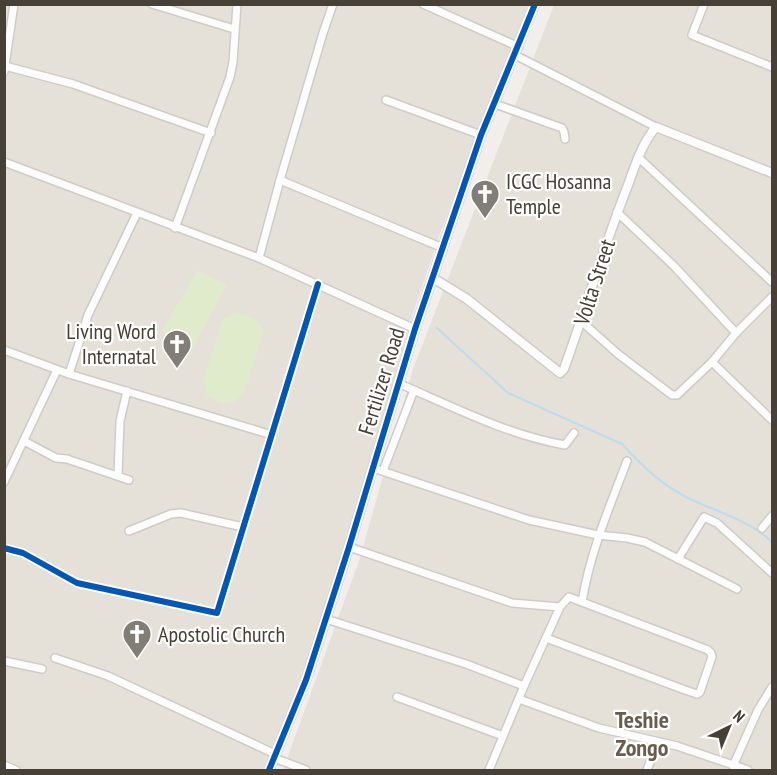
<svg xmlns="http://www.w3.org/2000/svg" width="777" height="775" viewBox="0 0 777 775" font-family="'PT Sans Narrow',sans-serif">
  <rect width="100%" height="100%" fill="#f1eeeb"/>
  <!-- residential -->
  <g fill="#e5e0d8">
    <polygon points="5,5 529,5 440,234 414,310 348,541 304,675 265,770 5,770"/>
    <polygon points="554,5 772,5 772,770 283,770 360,558 413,369"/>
  </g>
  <!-- green -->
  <g fill="#e0ebcb">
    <polygon points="197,270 227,285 193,348 162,331"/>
    <path d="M 237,313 C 250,314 259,320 264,332 L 244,394 L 234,402 L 220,403 L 207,395 L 203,380 L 223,319 Z"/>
  </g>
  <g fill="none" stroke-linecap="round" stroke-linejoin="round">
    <!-- stream -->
    <path stroke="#bcddee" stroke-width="2" d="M 437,328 L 508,393 L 622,444 C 640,464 662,485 686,497 C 716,512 748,519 772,542"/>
    <!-- minor casing -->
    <g stroke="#cfccc8" stroke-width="10">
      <g id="minor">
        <polyline points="152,4 234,29"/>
        <polyline points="423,4 519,47"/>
        <polyline points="704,4 692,35 772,67"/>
        <polyline points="515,55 656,127"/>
        <polyline points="5,66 73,84 211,133"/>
        <polyline points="4,72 14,4"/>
        <polyline points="386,100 481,135"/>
        <polyline points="495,104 562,128 564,132 565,139"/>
        <polyline points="639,158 772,282"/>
        <polyline points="4,162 259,258 415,329"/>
        <polyline points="280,180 443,248"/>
        <polyline points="617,212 674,266 736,333"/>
        <polyline points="175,228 230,77 233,62 237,4"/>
        <polyline points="259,258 280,180 323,33 333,4"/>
        <polyline points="581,321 618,354 672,395 677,395 712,362 736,333 772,297"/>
        <polyline points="4,350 69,374 272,435"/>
        <polyline points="712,362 772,420"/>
        <polyline points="69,374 88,315 137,213"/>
        <path d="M 400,384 C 453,407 508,435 565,445 L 574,433"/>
        <polyline points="24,441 56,458 67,459 129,480"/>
        <polyline points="373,468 529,520 598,535 627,538 645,542 737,589"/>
        <polyline points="383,471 414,390"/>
        <polyline points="118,476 120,421 127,391"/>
        <polyline points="4,482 57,370"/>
        <polyline points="762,528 772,516"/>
        <polyline points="129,531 171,514 181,513 243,527"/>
        <polyline points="349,547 512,603 560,607 524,686"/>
        <polyline points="4,548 23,553 77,583 217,613 318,284"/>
        <polyline points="678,559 704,517 717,523 772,573"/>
        <path d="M 582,602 C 590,553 609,508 627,461"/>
        <polyline points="326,619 466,664 524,686 489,770"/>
        <polyline points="546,638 685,690 697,694 700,692 712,657 711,653 708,650 569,597 560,607"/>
        <polyline points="55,658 108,676 275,754"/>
        <polyline points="4,661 42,669"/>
        <polyline points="397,697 503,736"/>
        <polyline points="519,699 599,728 677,746 748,770"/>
        <polyline points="274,758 306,770"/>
        <polyline points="4,765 16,770"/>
        <polyline points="733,766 758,710 772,687"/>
        <polyline points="647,770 658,742"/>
      </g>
    </g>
    <!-- tertiary casing -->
    <g stroke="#cfccc8" stroke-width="11">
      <g id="tertiary">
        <path d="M 433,278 L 467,299 L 560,373 L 564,369 C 586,308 604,246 628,185 C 635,166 642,143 656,127 L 772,173"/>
        <polyline points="269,770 306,680 349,547 415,329 481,135 535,4"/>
      </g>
    </g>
    <!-- minor -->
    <use href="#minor" stroke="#fdfcfc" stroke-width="7"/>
    <!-- tertiary -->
    <use href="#tertiary" stroke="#fdfcfc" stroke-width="8"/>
    <!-- cycleway casing -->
    <g stroke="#fff" stroke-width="10">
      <g id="cycleway">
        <polyline points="4,548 23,553 77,583 217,613 318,284"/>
        <polyline points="269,770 306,680 349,547 415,329 481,135 535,4"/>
      </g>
    </g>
    <!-- cycleway -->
    <use href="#cycleway" stroke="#0057b8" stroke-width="6"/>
  </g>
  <!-- icons -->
  <defs>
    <g id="church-pin" transform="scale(1.5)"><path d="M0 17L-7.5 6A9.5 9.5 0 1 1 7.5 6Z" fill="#827d76" stroke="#fff"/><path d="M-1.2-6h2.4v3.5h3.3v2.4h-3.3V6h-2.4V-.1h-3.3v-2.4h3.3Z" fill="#fff"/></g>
  </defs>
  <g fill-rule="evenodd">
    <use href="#church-pin" x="485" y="194"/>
    <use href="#church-pin" x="177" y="344"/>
    <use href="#church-pin" x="137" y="634"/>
  </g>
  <g text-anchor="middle" stroke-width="4.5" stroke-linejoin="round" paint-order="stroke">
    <!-- poi labels -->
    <g font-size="22" fill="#474037" stroke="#fff" text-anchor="start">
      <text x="506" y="189">ICGC Hosanna<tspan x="506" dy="25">Temple</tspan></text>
      <text x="156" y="339" text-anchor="end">Living Word<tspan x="156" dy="25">Internatal</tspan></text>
      <text x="158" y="642">Apostolic Church</text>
    </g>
    <!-- street labels -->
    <g font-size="22" fill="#474037" stroke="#fff">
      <text transform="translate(594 282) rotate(-72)" y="8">Volta Street</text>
      <text transform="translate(381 381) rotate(-73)" y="8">Fertilizer Road</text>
    </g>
    <!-- neighbourhood labels -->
    <g font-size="24" font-weight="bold" fill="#6a5d4e" stroke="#fff">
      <text x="642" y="728">Teshie<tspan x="642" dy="28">Zongo</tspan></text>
    </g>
  </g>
  <!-- border -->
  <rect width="777" height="775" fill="none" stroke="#474037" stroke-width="12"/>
  <!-- north arrow -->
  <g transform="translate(729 727) rotate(43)" stroke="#ffffff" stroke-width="4.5" paint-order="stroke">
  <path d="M0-4.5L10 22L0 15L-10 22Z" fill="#474037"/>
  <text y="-9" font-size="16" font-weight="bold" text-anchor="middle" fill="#474037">N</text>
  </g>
</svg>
